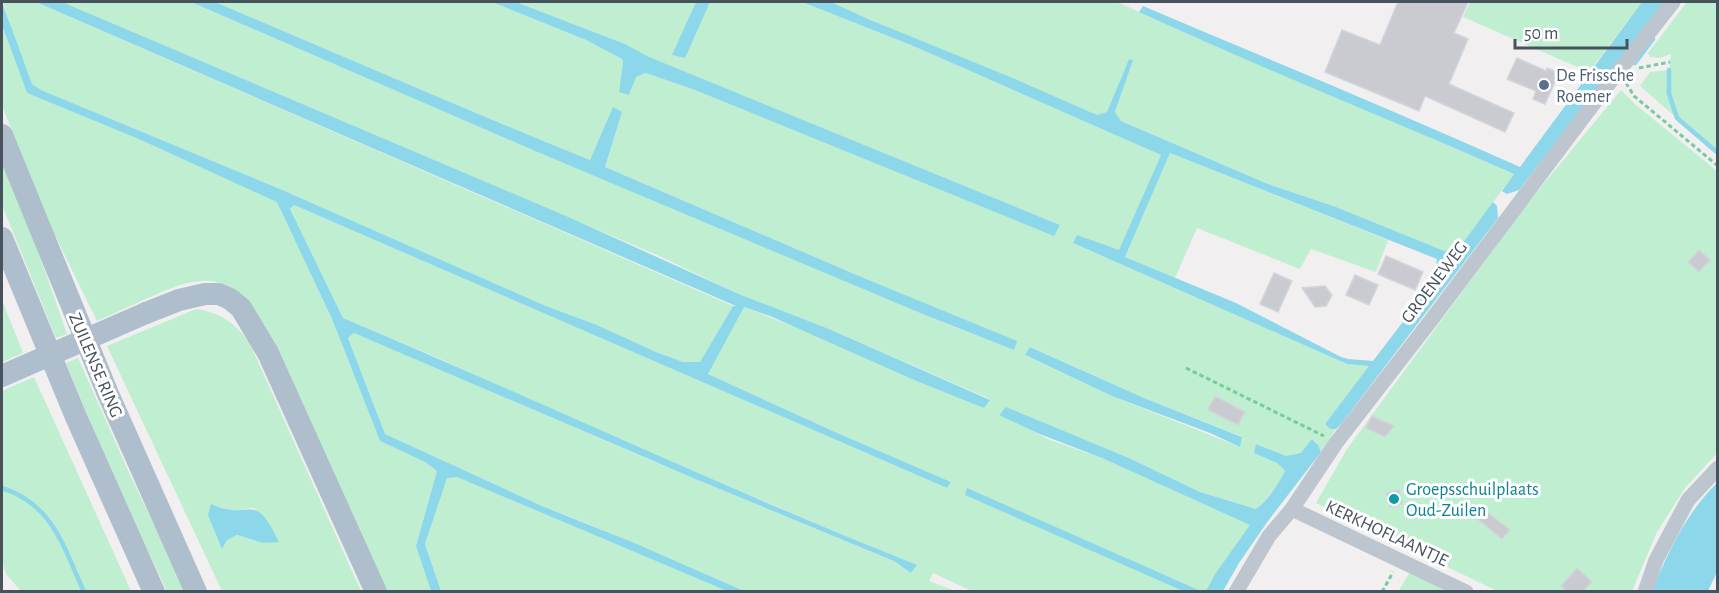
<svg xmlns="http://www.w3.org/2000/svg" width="1719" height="593" viewBox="0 0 1719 593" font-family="'Alegreya Sans',sans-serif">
  <rect width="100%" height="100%" fill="#f1efef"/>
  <!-- green -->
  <g fill="#bfeed1" fill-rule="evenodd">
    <polygon points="3,2 36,2 733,306 700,362 682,362 656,352 597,325 546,306 280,189 41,90 32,84 18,49"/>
    <path d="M 62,2 L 191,2 L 535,151 L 855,284 L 944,323 L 1014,350 L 1016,341 L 859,276 L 605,167 L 622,112 L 613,108 L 590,160 C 464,109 340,55 215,2 L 492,2 L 586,40 L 622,59 L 623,62 L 619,92 L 629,95 L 636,77 L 647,73 L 695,90 L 1054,235 L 1060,225 L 648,57 L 625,44 L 516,2 L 696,2 L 691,14 L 701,20 L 710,2 L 802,2 L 911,45 L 1161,155 L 1119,251 L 1077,235 L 1073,243 L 1347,364 L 1370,366 L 1325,424 L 1330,429 L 1336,429 L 1321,452 L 1318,445 L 1313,439 L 1301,453 L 1286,456 L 1256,444 L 1285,471 C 1277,486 1269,498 1256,509 L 1200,492 L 1129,458 L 1006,408 L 999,414 L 1050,440 L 1102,458 L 1251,525 L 1215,574 L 1206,591 L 1201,591 L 967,489 L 1183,591 L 972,591 L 933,573 L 929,581 L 955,591 L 744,591 L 591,525 L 542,506 L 385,434 L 348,338 L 354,333 L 377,342 L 645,458 L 894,561 L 911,573 L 916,566 L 543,407 L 445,361 L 343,318 L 290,209 L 294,205 L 947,488 L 951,482 L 835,432 L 708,374 L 722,342 L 744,307 L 807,332 L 914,380 L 984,407 L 990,399 L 829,329 L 747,298 L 657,255 ZM 1031,347 L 1144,398 L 1241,436 L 1240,447 L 1112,396 L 1026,356 Z"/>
    <path d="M 831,2 L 1117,2 L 1199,39 L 1251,60 L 1514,174 L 1459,248 L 1444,252 L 1336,207 L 1268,184 L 1121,121 L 1115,113 L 1132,60 L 1129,59 L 1107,112 L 1097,115 C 1009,76 918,43 831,2 Z"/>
    <polygon points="1470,2 1642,2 1589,72 1463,17"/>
    <polygon points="1687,2 1717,2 1717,153 1640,86 1650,72 1669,70 1671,54 1660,58 1650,57 1648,53"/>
    <path d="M 2,25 L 27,93 L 141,140 L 277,201 L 332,319 L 380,441 L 425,462 L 437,471 L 416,546 L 431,591 L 384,591 L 246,299 C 215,268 182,283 148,298 C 131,306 114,313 97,321 L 44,213 L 2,105 Z"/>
    <polygon points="1621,90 1636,105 1717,171 1717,453 1685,488 1657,532 1632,591 1497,591 1316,503 1347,449 1523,209"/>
    <polygon points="2,148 67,334 56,338 2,205"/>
    <polygon points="1170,153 1388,240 1376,272 1311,249 1300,269 1197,228 1175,278 1125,257"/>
    <polygon points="2,300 23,353 2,362"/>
    <path d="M 196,309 C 220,312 237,324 250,344 L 361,591 L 222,591 L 107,346 ZM 250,508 L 254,508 L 279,541 L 263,543 L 237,535 L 226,540 L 222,549 L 221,509 L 231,512 Z"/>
    <polygon points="78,358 131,477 186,591 167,591 114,480 66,363"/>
    <polygon points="34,377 131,591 21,591 6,574 2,560 2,391"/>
    <polygon points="447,477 457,477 727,591 441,591 425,544"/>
    <polygon points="1410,572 1452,592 1398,592"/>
  </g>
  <!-- water -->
  <g fill="#8dd7ea" fill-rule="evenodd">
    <path d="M 2,2 L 32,84 L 41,90 L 280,189 L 546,306 L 597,325 L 656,352 L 683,362 L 700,362 L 733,306 L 736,306 L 36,2 L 62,2 L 566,216 L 741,295 L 829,329 L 990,400 L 984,408 L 914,380 L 770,316 L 744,307 L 708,374 L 835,432 L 951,482 L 947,488 L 294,205 L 290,209 L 343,318 C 535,399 724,488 917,565 L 911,573 L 894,561 L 693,478 L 354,333 L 348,338 L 385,434 L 542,506 L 632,542 L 744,591 L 727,591 L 457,477 L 447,478 L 425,544 L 441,591 L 431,591 L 416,546 L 437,471 L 425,462 L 380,441 L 332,319 L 277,202 L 141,140 L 27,93 L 2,25 Z"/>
    <path d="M 191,2 L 215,2 C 340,55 464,109 590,160 L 613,107 L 622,112 L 605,167 L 859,276 L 1017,341 L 1014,350 L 930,317 L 535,151 Z"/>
    <polygon points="492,2 516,2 625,44 649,57 1060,225 1054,236 695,90 646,73 636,77 629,95 619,92 623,62 622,59 586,40"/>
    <polygon points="696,2 710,2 685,58 672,55"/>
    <path d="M 802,2 L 831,2 L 868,19 L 1015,79 L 1097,115 L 1107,112 L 1129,59 L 1133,60 L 1115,112 L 1121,121 L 1268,184 L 1336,207 L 1444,251 L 1459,248 L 1493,202 L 1497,206 L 1498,218 L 1342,423 L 1336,429 L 1330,429 L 1325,424 L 1369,366 L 1347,364 L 1073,243 L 1077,235 L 1119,250 L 1161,155 L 911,45 ZM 1170,153 L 1437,259 L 1435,279 L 1431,285 L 1373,361 L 1348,359 L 1341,357 L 1236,303 L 1125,257 Z"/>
    <path d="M 1642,2 L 1664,2 L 1519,190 L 1507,194 L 1502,191 L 1514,174 C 1389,119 1263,69 1139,12 L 1143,6 C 1268,59 1395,111 1520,167 Z"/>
    <polygon points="1030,347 1144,398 1242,437 1240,447 1210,433 1112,396 1025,355"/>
    <path d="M 1006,407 L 1129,458 L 1200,492 L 1256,509 C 1269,499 1277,486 1285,471 L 1277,463 L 1254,453 L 1256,444 L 1286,456 L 1301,453 L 1312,439 L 1318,445 L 1321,452 L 1268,521 L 1239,563 L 1223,591 L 1206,591 L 1215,574 L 1250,525 L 1102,458 L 1037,433 L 999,415 Z"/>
    <path d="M 1717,483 L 1717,572 L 1708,591 L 1652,592 C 1667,553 1687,512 1717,483 Z"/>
    <polygon points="967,488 1201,591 1183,591 965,495"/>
    <path d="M 211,504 C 251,523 253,487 279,542 L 263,543 L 237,535 L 227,540 L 222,549 L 208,515 Z"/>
  </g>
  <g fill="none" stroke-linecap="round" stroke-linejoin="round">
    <!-- stream -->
    <g stroke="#8dd7ea" stroke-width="4.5">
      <polyline points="1635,63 1653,39"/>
      <polyline points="1669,70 1669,94 1677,118 1718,153"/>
      <path d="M 2,488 C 53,504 64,548 84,592"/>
    </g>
  </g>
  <!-- building -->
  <g fill="#c9cbd1" stroke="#d3d5da" stroke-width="1.5">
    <polygon points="1398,2 1468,2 1454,33 1468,39 1449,84 1514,113 1505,132 1425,96 1419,111 1325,72 1342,30 1380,45"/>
    <polygon points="1517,58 1546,71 1547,68 1559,73 1545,104 1533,99 1536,91 1507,79"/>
    <polygon points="1699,250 1710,260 1699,272 1688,262"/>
    <polygon points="1386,256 1423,272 1415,290 1378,274"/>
    <polygon points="1274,273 1292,281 1278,312 1260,304"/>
    <polygon points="1355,275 1378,285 1369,305 1346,295"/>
    <polygon points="1325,286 1332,295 1326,306 1315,307 1302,288"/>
    <polygon points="1215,396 1245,412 1238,425 1208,410"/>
    <polygon points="1372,416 1394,426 1385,437 1366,428"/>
    <polygon points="1399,490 1402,504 1390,507 1386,493"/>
    <polygon points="1482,508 1510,530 1502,539 1475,517"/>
    <polygon points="1577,568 1592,582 1583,591 1567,591 1561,586"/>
  </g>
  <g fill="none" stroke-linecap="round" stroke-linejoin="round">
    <!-- path -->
    <g stroke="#77cba1" stroke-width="3" stroke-dasharray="4.5 3" stroke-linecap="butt">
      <polyline points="1639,68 1670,62"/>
      <polyline points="1626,83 1634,96 1718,166"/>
      <polyline points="1186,368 1324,436"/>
      <polyline points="1382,592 1393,572"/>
    </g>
    <!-- minor -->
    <g stroke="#bdc6ce" stroke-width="15">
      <polyline points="1292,509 1466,592"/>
      <polyline points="1236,592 1269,536 1292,509 1336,443 1432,319 1603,91 1673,2"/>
      <polyline points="1645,592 1656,560 1688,500 1718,468"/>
    </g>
    <!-- primary -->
    <g stroke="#afbecd" stroke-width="22">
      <polyline points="2,135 108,394 196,592"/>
      <polyline points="2,238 76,417 154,592"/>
      <polyline points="146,313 179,300 205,294 219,294 230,299 241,308 268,353 376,592"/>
    </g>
    <!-- primary-bridge -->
    <polyline stroke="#afbecd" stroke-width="22" points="2,376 146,313"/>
  </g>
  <!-- markers -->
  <circle fill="#5c6f8a" stroke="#fff" stroke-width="2" cx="1544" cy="85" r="6"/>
  <circle fill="#0f9aa8" stroke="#fff" stroke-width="2" cx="1394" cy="499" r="6"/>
  <g text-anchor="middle" stroke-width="6" stroke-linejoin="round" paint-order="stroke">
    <!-- service labels -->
    <g font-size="18" fill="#4e5e75" stroke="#fff" text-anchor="start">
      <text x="1556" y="81">De Frissche<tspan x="1556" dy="21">Roemer</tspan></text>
    </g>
    <!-- street labels -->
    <g font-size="18" fill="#47525c" stroke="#fff">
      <text transform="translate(1434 282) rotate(-53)" y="6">GROENEWEG</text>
      <text transform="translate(96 365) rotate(67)" y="6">ZUILENSE RING</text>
      <text transform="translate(1387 533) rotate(25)" y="6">KERKHOFLAANTJE</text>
    </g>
    <!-- culture labels -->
    <g font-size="18" fill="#0d838f" stroke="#fff" text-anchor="start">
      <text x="1406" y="495">Groepsschuilplaats<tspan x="1406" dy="21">Oud-Zuilen</tspan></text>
    </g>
  </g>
  <!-- border -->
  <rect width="1719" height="593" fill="none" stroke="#47525c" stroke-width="6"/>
  <!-- scale -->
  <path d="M1515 39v9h112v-9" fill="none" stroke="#47525c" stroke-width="3"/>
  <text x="1524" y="39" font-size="18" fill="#47525c" stroke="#ffffff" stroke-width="4.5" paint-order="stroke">50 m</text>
</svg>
